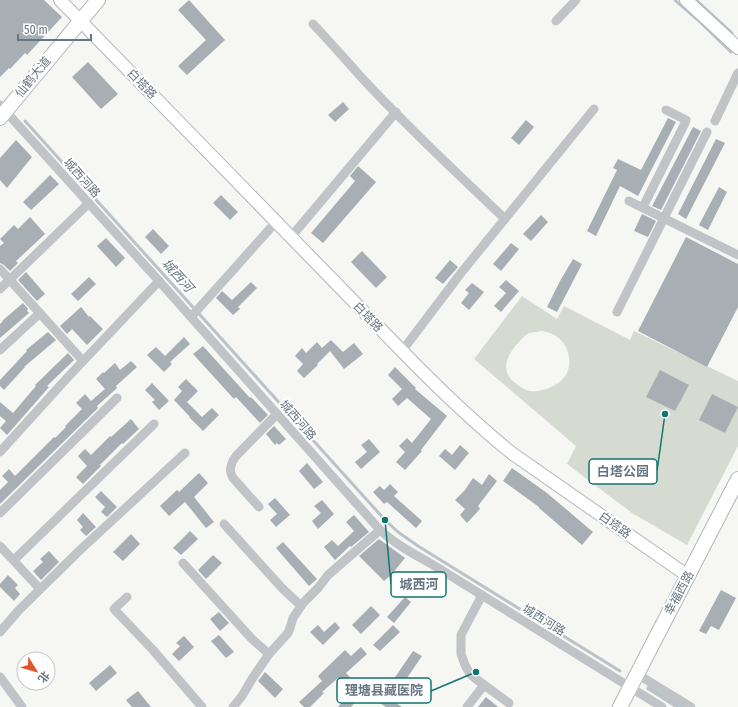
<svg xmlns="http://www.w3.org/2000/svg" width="738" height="707" viewBox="0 0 738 707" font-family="'Fira Sans Condensed','Noto Sans SC',sans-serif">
  <rect width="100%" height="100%" fill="#f6f6f3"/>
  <!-- green -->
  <path fill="#d6dbd2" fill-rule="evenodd" d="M 522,296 L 557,319 L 564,306 L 630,340 L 634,331 L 738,381 L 738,446 L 687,545 L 632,513 L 567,464 L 576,446 L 474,359 ZM 541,331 C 562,332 575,354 567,373 C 563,380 558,384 551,387 C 545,390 537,392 530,391 C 524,390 519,386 514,382 C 500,370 507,355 518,343 C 521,340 525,335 529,333 C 533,332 538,332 541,331 Z"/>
  <!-- water -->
  <polygon fill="#b9c3c8" points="649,683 685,707 674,707 646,689"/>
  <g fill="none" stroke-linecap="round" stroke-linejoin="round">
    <!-- stream -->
    <g stroke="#b9c3c8" stroke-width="3">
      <polyline points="675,0 698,20 731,52"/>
      <polyline points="696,0 732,33"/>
      <polyline points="25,121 385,520 398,532 418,546 620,671"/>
    </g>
  </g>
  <!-- building -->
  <g fill="#a7afb4">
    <polygon points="0,0 44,0 62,17 27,55 25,53 10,69 9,68 0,77"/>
    <polygon points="189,0 225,40 187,75 178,66 206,40 178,10"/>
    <polygon points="88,62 118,94 101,109 72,77"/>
    <polygon points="343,102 349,109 335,122 328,115"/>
    <polygon points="668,118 676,122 638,196 620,186 596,236 587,231 617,170 613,168 618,159 641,170"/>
    <polygon points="526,120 534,127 519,145 511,138"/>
    <polygon points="693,127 701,131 661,210 652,206"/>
    <polygon points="716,139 725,143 686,219 678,214"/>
    <polygon points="16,140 32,157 7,188 0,180 0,158"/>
    <polygon points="358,166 376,182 323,243 311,233 355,181 350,176"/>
    <polygon points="50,175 59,184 31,210 23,202"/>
    <polygon points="719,187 727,192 708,230 699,225"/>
    <polygon points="221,195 238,212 230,220 213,203"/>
    <polygon points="642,214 656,221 648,237 634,231"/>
    <polygon points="541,215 548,222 531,241 523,234"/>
    <polygon points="30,217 45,234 16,261 18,263 10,271 4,265 0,263 0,246 4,243 0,239 14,225 18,229"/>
    <polygon points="153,229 169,246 161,254 145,237"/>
    <polygon points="686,237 738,264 738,307 707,367 638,331"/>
    <polygon points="106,238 125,258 116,267 97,246"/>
    <polygon points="511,243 519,249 501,271 493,264"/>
    <polygon points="362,251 387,277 376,288 351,262"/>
    <polygon points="573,259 582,264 557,312 547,307 560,281"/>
    <polygon points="450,260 458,267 443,284 435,278"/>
    <polygon points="26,272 45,294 37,301 18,280"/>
    <polygon points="89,277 96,284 78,301 71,294"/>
    <polygon points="506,280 519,291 501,312 494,306 506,293 499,287"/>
    <polygon points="251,282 257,288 238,307 240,309 233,315 216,298 222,291 232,300"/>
    <polygon points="472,283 484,292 469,310 461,303 469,293 465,290"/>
    <polygon points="23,303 28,309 27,311 29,313 0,338 0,324 3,321 2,321"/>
    <polygon points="81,307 89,317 90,316 103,329 87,345 72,329 67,334 60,326"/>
    <polygon points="48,332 56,340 24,367 25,367 4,390 0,386 0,380 27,351 26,350"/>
    <polygon points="184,337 190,344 170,362 172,364 164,372 147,355 156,347 165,356"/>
    <polygon points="331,340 343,352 354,343 363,354 344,369 330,351 317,364 318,365 304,378 297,371 303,364 295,356 302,348 306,353 317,342 322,348"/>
    <polygon points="203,346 250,398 251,397 268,415 260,423 236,397 234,399 193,354"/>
    <polygon points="68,353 74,360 47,386 49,387 7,435 0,428 6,421 0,416 0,402 13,413 36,386 35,385"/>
    <polygon points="131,361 137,367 116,386 117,388 97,406 98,408 0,504 0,490 8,482 2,476 9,469 15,476 54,437 55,438 66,427 65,426 82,409 76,403 85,394 91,401 105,389 96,379 103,372 104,373 115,363 120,370"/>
    <polygon points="395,367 416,388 415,389 447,416 421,450 422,451 405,470 396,462 405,452 399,446 407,438 412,443 431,419 407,398 398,406 392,399 402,389 388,375"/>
    <polygon points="660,370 689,385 675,411 646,397"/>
    <polygon points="186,379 198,391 187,402 202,417 212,408 219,415 203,431 189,417 190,417 174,400 182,391 178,387"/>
    <polygon points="152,383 169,401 159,410 152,402 155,400 145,390"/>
    <polygon points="712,394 738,407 725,433 699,420"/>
    <polygon points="131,419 139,429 123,444 122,443 100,465 101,466 83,484 76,477 87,466 78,456 85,449 91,455 110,436 111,437"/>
    <polygon points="274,426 286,439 279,445 277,443 275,445 266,434"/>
    <polygon points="369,439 380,452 361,469 355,462 367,452 361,445"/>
    <polygon points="460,445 469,453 455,470 439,456 445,449 452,455"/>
    <polygon points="307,463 323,482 314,489 299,471"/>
    <polygon points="512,468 547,493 593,532 582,545 539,508 539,507 503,481"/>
    <polygon points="199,473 208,483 194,497 214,522 206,528 185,502 169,516 160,506 177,490 179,492"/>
    <polygon points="489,474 497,481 478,506 480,509 467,523 460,515 465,509 455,500 465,490 473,478 482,485"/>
    <polygon points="390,484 398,492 394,496 422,521 416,528 387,502 384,504 373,492 380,486 384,490"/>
    <polygon points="101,491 117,507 107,517 101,512 105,507 95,497"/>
    <polygon points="275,498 290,515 276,527 270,520 277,514 268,504"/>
    <polygon points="322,500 334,514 318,529 312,521 321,513 314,506"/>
    <polygon points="83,513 96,527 86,536 80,530 83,527 77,520"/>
    <polygon points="354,515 369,532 351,547 350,546 335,560 324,547 332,540 338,546 354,531 346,522"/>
    <polygon points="190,531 198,539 181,555 173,548"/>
    <polygon points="131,534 140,544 123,561 113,552"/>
    <polygon points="379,539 405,558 392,574 384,581 359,556"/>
    <polygon points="283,542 317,579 309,586 276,548"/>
    <polygon points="49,551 59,562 41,580 33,571 43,562 40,559"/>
    <polygon points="213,555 222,563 206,579 198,570"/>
    <polygon points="8,575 18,585 15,588 20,594 14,601 0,587 0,584"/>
    <polygon points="721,590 736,598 719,630 711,626 706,634 699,631"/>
    <polygon points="405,597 411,602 394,623 387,617"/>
    <polygon points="371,606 380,615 361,634 352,625"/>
    <polygon points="219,612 229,623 220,631 210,619"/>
    <polygon points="335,622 340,628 323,645 310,632 318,625 324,632"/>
    <polygon points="393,625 400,632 380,651 373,645"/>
    <polygon points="219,635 234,652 226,658 211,641"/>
    <polygon points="184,636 194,647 179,661 172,654 180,646 176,643"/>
    <polygon points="361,647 367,654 346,673 364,692 351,707 338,707 351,692 338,678 322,692 324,693 310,707 304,707 299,702 322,681 318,676 345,650 351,656"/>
    <polygon points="413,651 422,656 392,700 402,707 386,707 378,702"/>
    <polygon points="110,665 117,673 96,691 89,683"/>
    <polygon points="265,672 283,689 275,698 258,681"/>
    <polygon points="138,691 151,707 132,707 126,700"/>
    <polygon points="486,697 498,707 478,707"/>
  </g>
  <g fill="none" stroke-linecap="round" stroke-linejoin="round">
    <!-- secondary casing -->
    <g stroke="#b2b7bc" stroke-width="14">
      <g id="secondary">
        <path d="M 60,0 L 402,351 C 437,387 473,422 513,454 L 688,576"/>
        <polyline points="686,0 738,48"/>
      </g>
    </g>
    <!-- primary casing -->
    <g stroke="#b1b6ba" stroke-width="16">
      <g id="primary">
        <polyline points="0,118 98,0"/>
        <polyline points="620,707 738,479"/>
      </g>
    </g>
    <!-- street -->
    <g stroke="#c0c4c7" stroke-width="9">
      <polyline points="556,21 576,0"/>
      <path d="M 313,24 C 330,42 346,60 362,78 C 407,127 457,173 505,219"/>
      <path d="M 0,105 L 159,281 L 380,530 C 396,545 416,555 435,566 L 662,707"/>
      <polyline points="715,121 738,73"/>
      <polyline points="629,201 738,255"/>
      <polyline points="643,207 685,123 686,120 666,110"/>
      <polyline points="291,237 396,112"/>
      <polyline points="0,269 83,361"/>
      <polyline points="0,289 89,203"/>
      <polyline points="617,312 707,132"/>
      <polyline points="191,317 276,222"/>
      <polyline points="0,350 40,313"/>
      <polyline points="402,351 461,273 594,109"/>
      <polyline points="0,452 68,377 159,281"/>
      <path d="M 259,507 L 233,478 C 228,470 231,463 236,456 L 277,414"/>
      <polyline points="0,513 117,398"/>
      <polyline points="224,524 282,588 301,606"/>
      <polyline points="0,546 40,589"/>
      <polyline points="14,560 154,424"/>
      <polyline points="183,563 252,639 269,654"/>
      <polyline points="482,595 461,635 461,654 465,665 470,674 476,679 509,703"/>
      <polyline points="127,597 114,609 153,650 202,707"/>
      <polyline points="0,632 19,610 79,551 185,453"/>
      <polyline points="637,674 691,707"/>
      <polyline points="0,677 22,707"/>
      <polyline points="233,707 242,696 252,679 269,654 288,633 290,628 293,618 303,603 318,588 328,575 380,530"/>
      <polyline points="467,707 484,685"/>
    </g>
    <!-- secondary -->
    <use href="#secondary" stroke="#fff" stroke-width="12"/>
    <!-- primary -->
    <use href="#primary" stroke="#fff" stroke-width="14"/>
  </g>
  <g text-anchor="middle" stroke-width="4" stroke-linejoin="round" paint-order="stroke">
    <!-- street labels -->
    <g font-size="12" fill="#677683" stroke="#fff">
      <text transform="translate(33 77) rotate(-51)" y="4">仙鹤大道</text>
      <text transform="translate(142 84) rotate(46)" y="4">白塔路</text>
      <text transform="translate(82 178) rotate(48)" y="4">城西河路</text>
      <text transform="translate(368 317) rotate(46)" y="4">白塔路</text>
      <text transform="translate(298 420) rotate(49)" y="4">城西河路</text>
      <text transform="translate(615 525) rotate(35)" y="4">白塔路</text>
      <text transform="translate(679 593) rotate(-62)" y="4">幸福西路</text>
      <text transform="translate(544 620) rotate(32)" y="4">城西河路</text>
    </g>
    <!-- water labels -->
    <g font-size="13" font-style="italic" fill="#63777f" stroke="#fff">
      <text transform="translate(178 275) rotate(48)" y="5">城西河</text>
    </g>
  </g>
  <!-- callouts -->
  <path fill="none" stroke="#0f766e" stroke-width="1.5" d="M665 414L657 471M385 520L391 584M476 672L431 691"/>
  <g fill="#0f766e" stroke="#fff" stroke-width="1.5">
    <circle cx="665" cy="414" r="4"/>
    <circle cx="385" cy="520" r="4"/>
    <circle cx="476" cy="672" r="4"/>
  </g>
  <g fill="#fff" stroke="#0f766e" stroke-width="1.5">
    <rect x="589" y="459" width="68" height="25" rx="4"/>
    <rect x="391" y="572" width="55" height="25" rx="4"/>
    <rect x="337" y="678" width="94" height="25" rx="4"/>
  </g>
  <g font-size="13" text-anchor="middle" font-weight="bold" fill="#677683">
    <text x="623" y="476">白塔公园</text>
    <text x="419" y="589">城西河</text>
    <text x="384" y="695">理塘县藏医院</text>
  </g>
  <!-- north arrow -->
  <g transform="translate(36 671) rotate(127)"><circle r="19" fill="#ffffff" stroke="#c2c8cd"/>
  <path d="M0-3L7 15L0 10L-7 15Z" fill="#dc562e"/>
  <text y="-6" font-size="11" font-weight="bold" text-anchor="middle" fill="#677683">北</text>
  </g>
  <!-- scale -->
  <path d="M18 34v6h73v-6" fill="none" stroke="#677683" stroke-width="2"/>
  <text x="24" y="34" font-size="12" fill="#677683" stroke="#ffffff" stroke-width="3" paint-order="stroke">50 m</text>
</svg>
